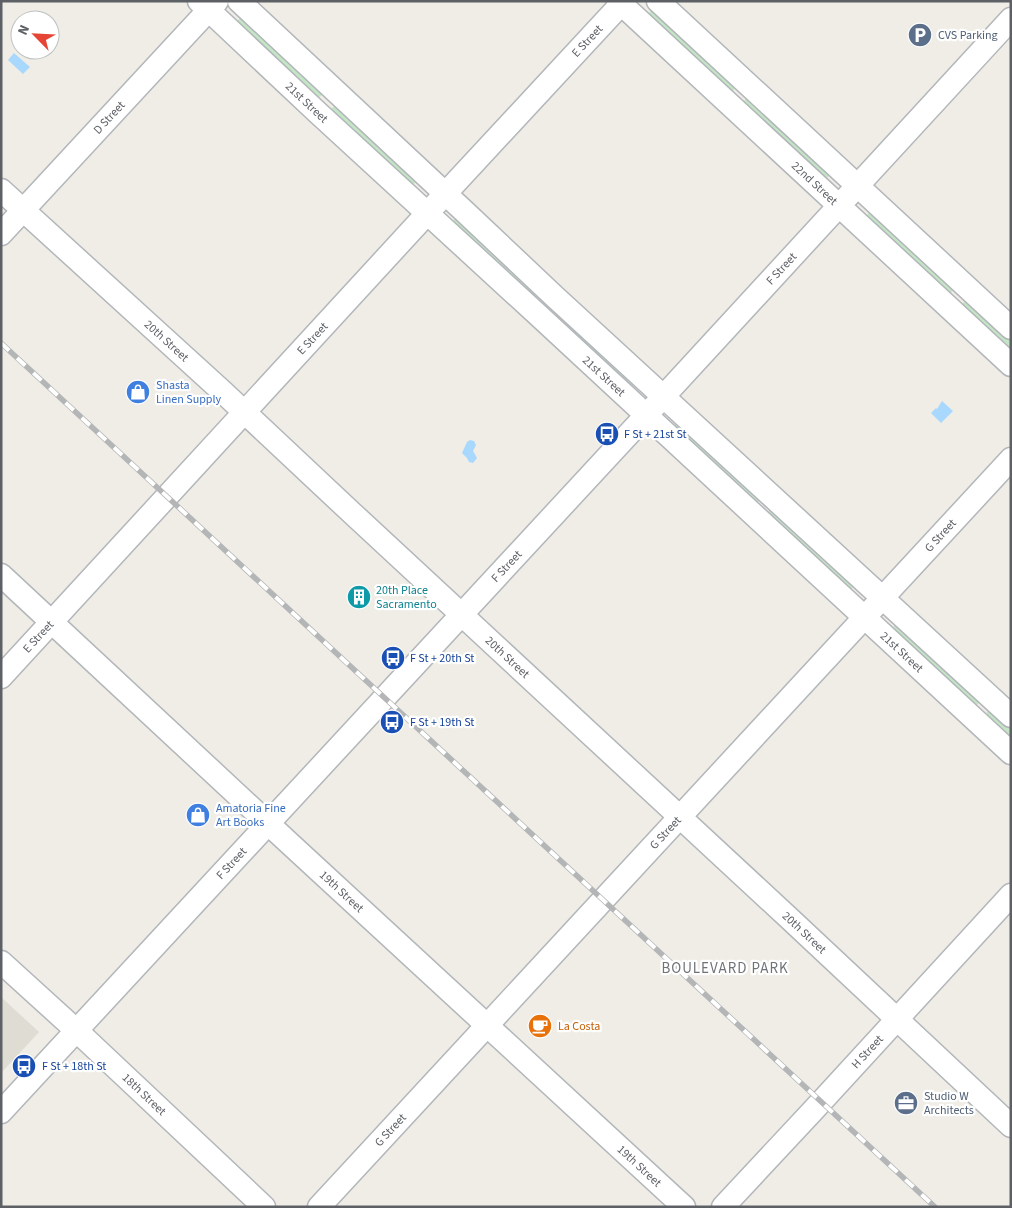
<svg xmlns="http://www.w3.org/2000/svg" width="1012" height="1208" viewBox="0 0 1012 1208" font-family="'Source Sans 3',sans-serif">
  <rect width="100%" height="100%" fill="#efede6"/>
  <!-- education -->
  <polygon fill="#dfdcd4" points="1,997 39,1032 1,1073"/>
  <!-- green -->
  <g fill="#c3e6c4">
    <polygon points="651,11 655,11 735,86 734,90 731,92 648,14"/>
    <polygon points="242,18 322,92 321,96 318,98 237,22 239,19"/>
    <polygon points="747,98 830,173 828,177 825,180 743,102"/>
    <polygon points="336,105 416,180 415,183 412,185 331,110 333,107"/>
    <polygon points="869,213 872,213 953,288 952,292 948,294 866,216"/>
    <polygon points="455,218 538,296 535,299 452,223"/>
    <polygon points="966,301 970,301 1011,339 1011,355 961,304"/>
    <polygon points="552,307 635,384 633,387 629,388 549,310"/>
    <polygon points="676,423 760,500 756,504 674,426"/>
    <polygon points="770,509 854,586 850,590 767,514"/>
    <polygon points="896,625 979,700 978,704 974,706 892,628"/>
    <polygon points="990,710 1011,726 1011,742 985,717 987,712"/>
  </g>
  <!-- water -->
  <g fill="#a8d8fd">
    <polygon points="14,53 30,67 23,74 8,60"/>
    <polygon points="942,401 953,411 941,423 931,413 936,408 937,409"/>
    <polygon points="470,440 474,441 476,445 473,451 477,458 473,463 469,462 467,458 462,453 467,442"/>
  </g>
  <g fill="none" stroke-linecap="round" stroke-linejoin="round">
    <!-- minor casing -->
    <g stroke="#b3b6ba" stroke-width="25">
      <g id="minor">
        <path id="s1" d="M 199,1 L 317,112 L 537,314 L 1011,753"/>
        <polyline points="239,1 465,212 554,296 1011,716"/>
        <path id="s2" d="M 618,1 L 1011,365"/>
        <polyline points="658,1 1011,328"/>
        <path id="s3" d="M 1,190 L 224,393 L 353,514 L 790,919 L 1011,1126"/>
        <path id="s4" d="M 1,234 L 217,1"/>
        <path id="s5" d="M 1,575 L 288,842 L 684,1207"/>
        <path id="s6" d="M 1,677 L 445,194 L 624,1"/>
        <path id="s7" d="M 1,962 L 77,1031 L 264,1207"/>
        <path id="s8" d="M 1,1112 L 663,397 L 1011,19"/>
        <path id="s9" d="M 319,1207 L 1011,459"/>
        <path id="s10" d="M 723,1207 L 821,1102 L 1011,895"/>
      </g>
    </g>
    <!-- minor -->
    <use href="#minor" stroke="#fff" stroke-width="22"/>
    <!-- rail casing -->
    <g stroke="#b4b5b6" stroke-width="5.5">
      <polyline id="rail" points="1,343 935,1207"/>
    </g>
    <!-- rail -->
    <use href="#rail" stroke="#fff" stroke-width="4" stroke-dasharray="11" stroke-linecap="butt"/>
  </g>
  <!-- icons -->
  <defs>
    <g id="parking-disc" transform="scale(1.25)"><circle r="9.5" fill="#5c6f8a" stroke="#fff"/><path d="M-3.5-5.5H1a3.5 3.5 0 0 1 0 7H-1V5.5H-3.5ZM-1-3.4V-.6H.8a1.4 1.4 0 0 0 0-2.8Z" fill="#fff"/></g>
    <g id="shop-disc" transform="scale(1.25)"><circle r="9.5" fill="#3f7fe0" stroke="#fff"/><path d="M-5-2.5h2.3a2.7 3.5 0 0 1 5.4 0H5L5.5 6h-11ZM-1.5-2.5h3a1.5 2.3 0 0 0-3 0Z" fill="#fff"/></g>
    <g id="bus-disc" transform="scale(1.25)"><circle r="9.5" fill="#1a4fb4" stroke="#fff"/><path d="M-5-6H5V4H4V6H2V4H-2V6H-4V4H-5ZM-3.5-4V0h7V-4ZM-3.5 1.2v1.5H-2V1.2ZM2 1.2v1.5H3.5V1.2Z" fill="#fff"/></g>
    <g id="building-disc" transform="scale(1.25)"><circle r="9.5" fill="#0f9aa8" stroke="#fff"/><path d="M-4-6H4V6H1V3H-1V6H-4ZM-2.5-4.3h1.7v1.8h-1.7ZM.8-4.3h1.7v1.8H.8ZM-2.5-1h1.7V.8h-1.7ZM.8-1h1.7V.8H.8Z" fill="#fff"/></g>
    <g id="cafe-disc" transform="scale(1.25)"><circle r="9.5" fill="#e8710a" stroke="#fff"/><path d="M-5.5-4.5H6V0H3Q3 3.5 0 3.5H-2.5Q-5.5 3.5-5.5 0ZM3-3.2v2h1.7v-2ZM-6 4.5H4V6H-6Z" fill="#fff"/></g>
    <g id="office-disc" transform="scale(1.25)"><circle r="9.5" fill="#5c6f8a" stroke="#fff"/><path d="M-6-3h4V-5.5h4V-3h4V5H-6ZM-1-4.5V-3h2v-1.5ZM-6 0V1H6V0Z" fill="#fff"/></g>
  </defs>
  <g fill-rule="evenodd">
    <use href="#parking-disc" x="920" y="35"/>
    <use href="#shop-disc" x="138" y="392"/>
    <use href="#bus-disc" x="607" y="434"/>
    <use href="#building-disc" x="359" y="597"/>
    <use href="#bus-disc" x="393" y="658"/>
    <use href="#bus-disc" x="392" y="722"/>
    <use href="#shop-disc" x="198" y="815"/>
    <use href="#cafe-disc" x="540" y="1026"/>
    <use href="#bus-disc" x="24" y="1066"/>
    <use href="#office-disc" x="906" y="1103"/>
  </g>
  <g text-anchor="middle" stroke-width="4.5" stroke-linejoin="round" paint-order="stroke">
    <!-- service labels -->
    <g font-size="12" fill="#4e5e75" stroke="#fff" text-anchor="start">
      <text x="938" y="39">CVS Parking</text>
      <text x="924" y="1100">Studio W<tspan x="924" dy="14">Architects</tspan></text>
    </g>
    <!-- street labels -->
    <g font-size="12" fill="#5d6166" stroke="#fff">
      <text dy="4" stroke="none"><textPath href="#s6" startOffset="865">E Street</textPath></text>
      <text dy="4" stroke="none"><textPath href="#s1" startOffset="148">21st Street</textPath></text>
      <text dy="4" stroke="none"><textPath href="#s4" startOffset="159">D Street</textPath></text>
      <text dy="4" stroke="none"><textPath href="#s2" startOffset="268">22nd Street</textPath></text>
      <text dy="4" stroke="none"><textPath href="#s8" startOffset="1149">F Street</textPath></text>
      <text dy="4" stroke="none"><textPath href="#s6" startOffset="460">E Street</textPath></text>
      <text dy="4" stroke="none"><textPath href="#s3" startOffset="224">20th Street</textPath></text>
      <text dy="4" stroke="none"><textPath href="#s1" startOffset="552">21st Street</textPath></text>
      <text dy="4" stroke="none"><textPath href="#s9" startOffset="915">G Street</textPath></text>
      <text dy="4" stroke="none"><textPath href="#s8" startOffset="744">F Street</textPath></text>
      <text dy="4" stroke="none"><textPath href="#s6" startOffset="55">E Street</textPath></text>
      <text dy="4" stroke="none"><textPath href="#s1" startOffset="958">21st Street</textPath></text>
      <text dy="4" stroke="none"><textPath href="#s3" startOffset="689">20th Street</textPath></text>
      <text dy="4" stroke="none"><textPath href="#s9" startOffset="510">G Street</textPath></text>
      <text dy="4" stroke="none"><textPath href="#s8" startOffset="339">F Street</textPath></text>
      <text dy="4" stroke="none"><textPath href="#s5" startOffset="465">19th Street</textPath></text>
      <text dy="4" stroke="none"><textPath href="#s3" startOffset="1094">20th Street</textPath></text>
      <text dy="4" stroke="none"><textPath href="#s10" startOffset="212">H Street</textPath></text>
      <text dy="4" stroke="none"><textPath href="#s7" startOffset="195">18th Street</textPath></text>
      <text dy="4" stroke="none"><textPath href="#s9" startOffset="105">G Street</textPath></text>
      <text dy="4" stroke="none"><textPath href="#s5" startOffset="870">19th Street</textPath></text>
    </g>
    <!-- shop labels -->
    <g font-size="12" fill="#366cbe" stroke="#fff" text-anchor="start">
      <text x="156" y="389">Shasta<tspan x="156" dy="14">Linen Supply</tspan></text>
      <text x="216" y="812">Amatoria Fine<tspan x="216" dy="14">Art Books</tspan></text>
    </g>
    <!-- transit labels -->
    <g font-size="12" fill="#164399" stroke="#fff" text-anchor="start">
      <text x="624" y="438">F St + 21st St</text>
      <text x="410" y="662">F St + 20th St</text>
      <text x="410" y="726">F St + 19th St</text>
      <text x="42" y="1070">F St + 18th St</text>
    </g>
    <!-- culture labels -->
    <g font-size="12" fill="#0d838f" stroke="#fff" text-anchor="start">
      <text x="376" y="594">20th Place<tspan x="376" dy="14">Sacramento</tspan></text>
    </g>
    <!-- food labels -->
    <g font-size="12" fill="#c56008" stroke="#fff" text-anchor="start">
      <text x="558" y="1030">La Costa</text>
    </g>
    <!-- quarter labels -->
    <g font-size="15" letter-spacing="1" fill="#6f7378" stroke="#fff">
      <text x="725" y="973">BOULEVARD PARK</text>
    </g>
  </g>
  <!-- border -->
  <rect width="1012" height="1208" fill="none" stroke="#5d6166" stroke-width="5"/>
  <!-- north arrow -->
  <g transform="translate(35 35) rotate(294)"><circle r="24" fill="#ffffff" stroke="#bec0c2"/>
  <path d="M0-4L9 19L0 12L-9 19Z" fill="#e64536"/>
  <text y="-8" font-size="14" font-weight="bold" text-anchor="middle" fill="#5d6166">N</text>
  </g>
</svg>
